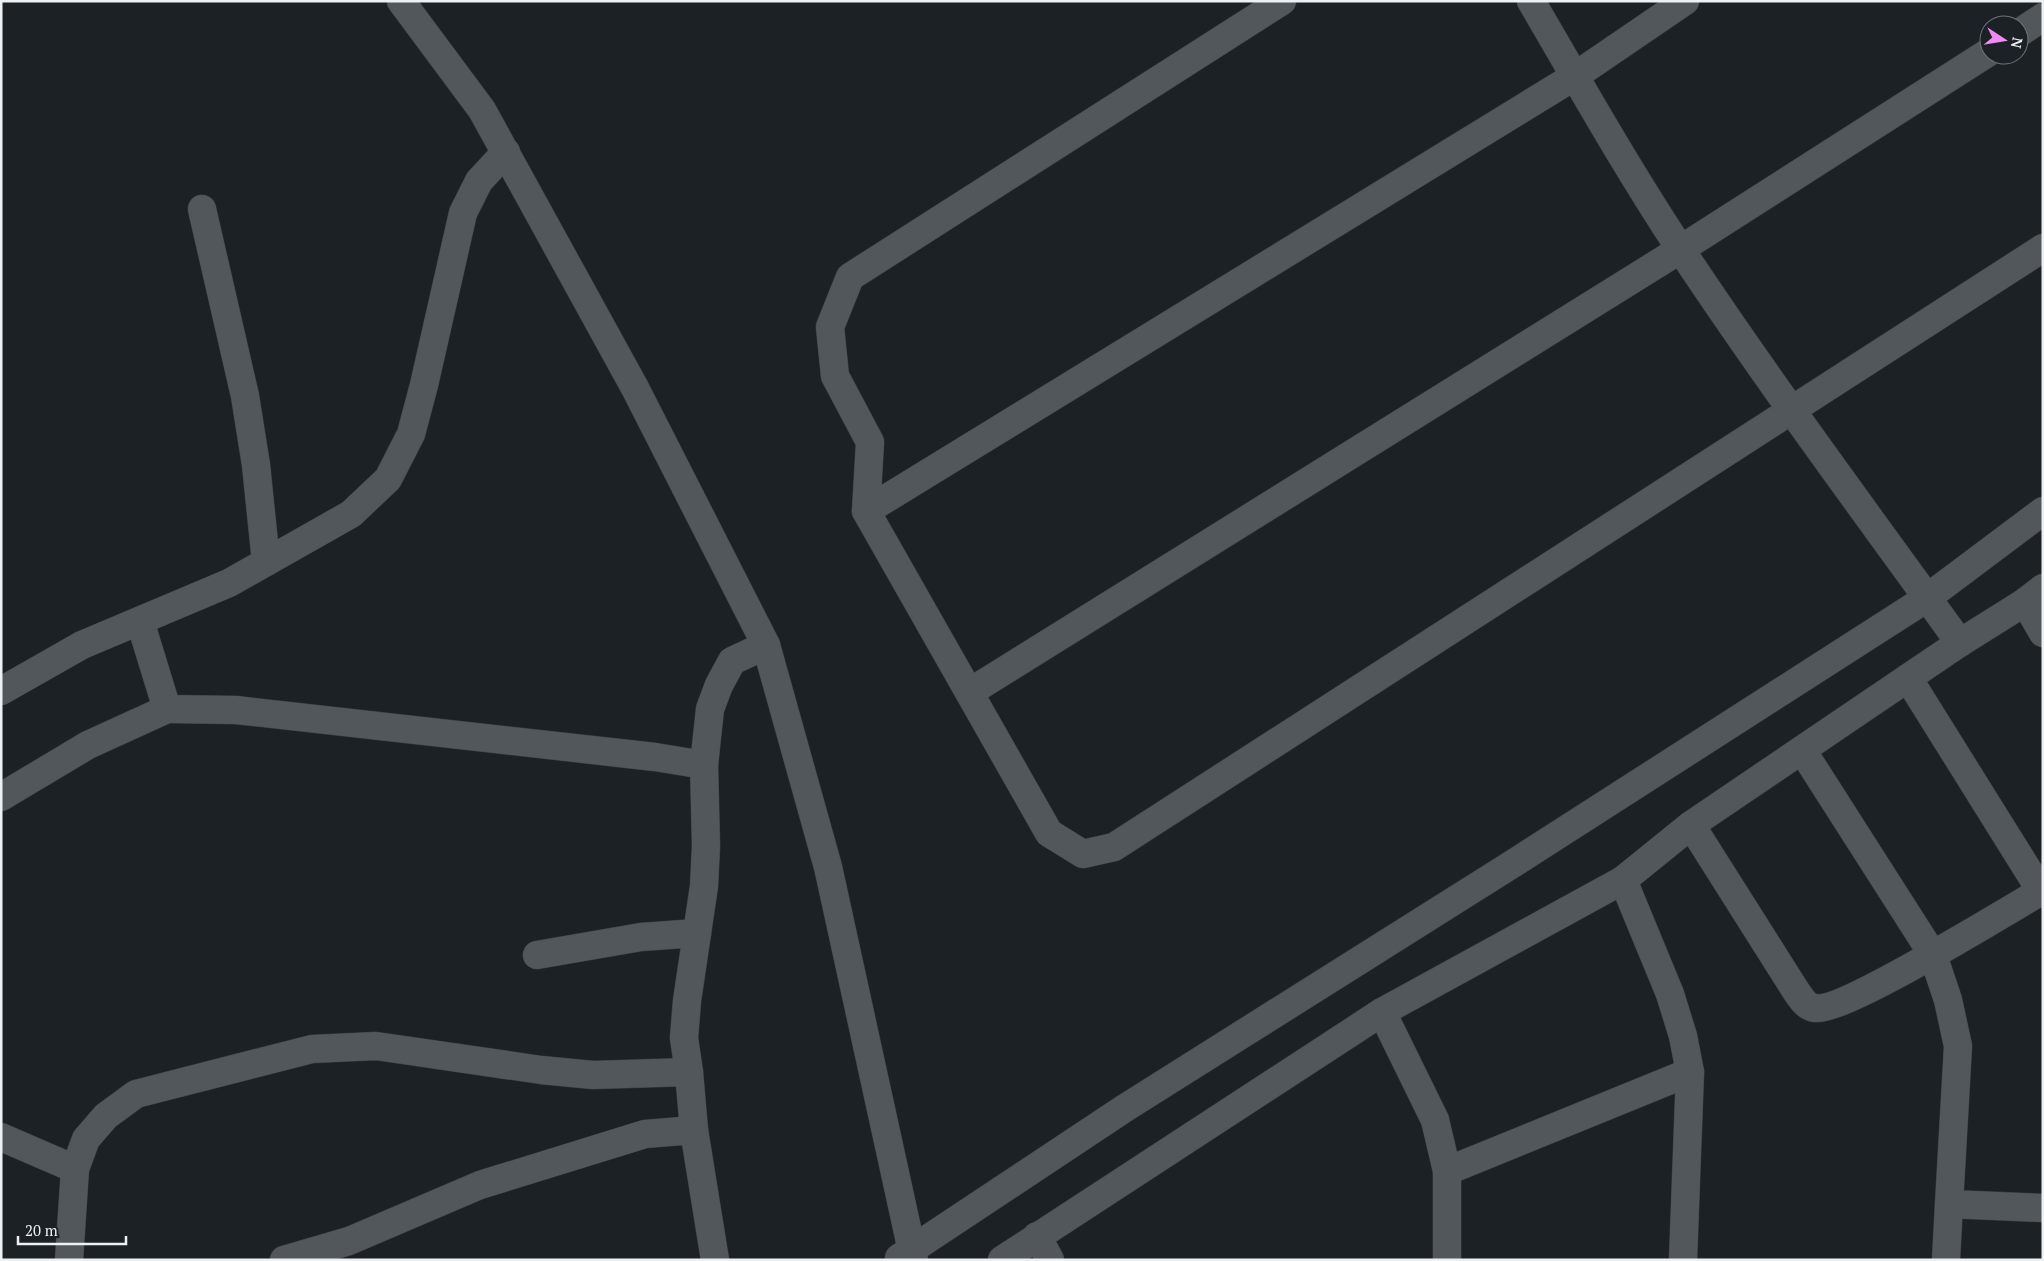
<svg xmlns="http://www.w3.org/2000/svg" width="2044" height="1261" viewBox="0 0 2044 1261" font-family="'PT Serif',serif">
  <rect width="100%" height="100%" fill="#1c2125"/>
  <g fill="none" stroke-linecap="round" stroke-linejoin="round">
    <!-- minor casing -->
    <g stroke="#3a3e41" stroke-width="29">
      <g id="minor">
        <polyline points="401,1 482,110 635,388 766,645 828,867 914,1260"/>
        <polyline points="1282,1 850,277 830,327 835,376 870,442 866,511 1049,833 1083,854 1114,847 2043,248"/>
        <path d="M 1531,1 C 1580,85 1628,170 1681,250 C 1770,384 1866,513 1960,643"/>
        <polyline points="2019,33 2043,17"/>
        <polyline points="202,209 245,396 256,465 266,562"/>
        <polyline points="866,511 1575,76 1685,1"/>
        <polyline points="2025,602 2043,633"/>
        <polyline points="140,621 167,709 236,710 655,757 704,765 710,709 719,685 732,661 766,645"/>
        <polyline points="1908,678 2041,891"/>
        <polyline points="1,691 82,645 229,583 351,514 388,479 411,434 424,385 463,213 479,181 506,152"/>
        <polyline points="970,692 1681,249 1989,52"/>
        <polyline points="1802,750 1933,955 1948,1000 1958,1046 1949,1204 2043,1208"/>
        <polyline points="1,797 88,745 167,709"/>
        <path d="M 1691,825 L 1796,991 C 1801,998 1806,1007 1815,1008 C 1842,1013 2010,909 2043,890"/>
        <polyline points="537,955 641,937 697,933"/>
        <polyline points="1382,1012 1435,1120 1447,1171"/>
        <polyline points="689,1072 684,1038 687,1001 704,886 706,846 704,765"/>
        <polyline points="1,1137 75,1169"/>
        <polyline points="1037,1236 1050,1260"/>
        <polyline points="899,1258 1125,1108 1514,863 1927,598 2043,511"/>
        <polyline points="69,1260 75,1169 86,1139 106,1116 136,1094 312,1049 376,1046 541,1070 593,1075 689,1072 694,1130"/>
        <polyline points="284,1260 349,1241 480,1185 645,1134 694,1130 715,1260"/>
        <polyline points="1002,1260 1382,1012 1623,880 1691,825 1958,644 2025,602 2043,588"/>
        <polyline points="1447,1260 1447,1171 1690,1072 1683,1036 1670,994 1623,880"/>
        <polyline points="1683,1260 1690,1072"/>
        <polyline points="1946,1260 1949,1204"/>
      </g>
    </g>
    <!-- minor -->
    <use href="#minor" stroke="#52575c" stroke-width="28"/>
  </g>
  <!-- border -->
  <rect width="2044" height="1261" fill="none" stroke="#eef1f4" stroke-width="5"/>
  <!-- north arrow -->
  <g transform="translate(2004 40) rotate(102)"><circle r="24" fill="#1c2125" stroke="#707478"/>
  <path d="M0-4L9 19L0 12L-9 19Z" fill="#f08bf6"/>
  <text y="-8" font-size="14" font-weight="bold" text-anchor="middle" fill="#eef1f4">N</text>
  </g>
  <!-- scale -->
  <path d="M18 1236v8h108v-8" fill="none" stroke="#eef1f4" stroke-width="2.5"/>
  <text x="25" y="1236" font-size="15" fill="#eef1f4" stroke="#1c2125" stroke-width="4" paint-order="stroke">20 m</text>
</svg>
